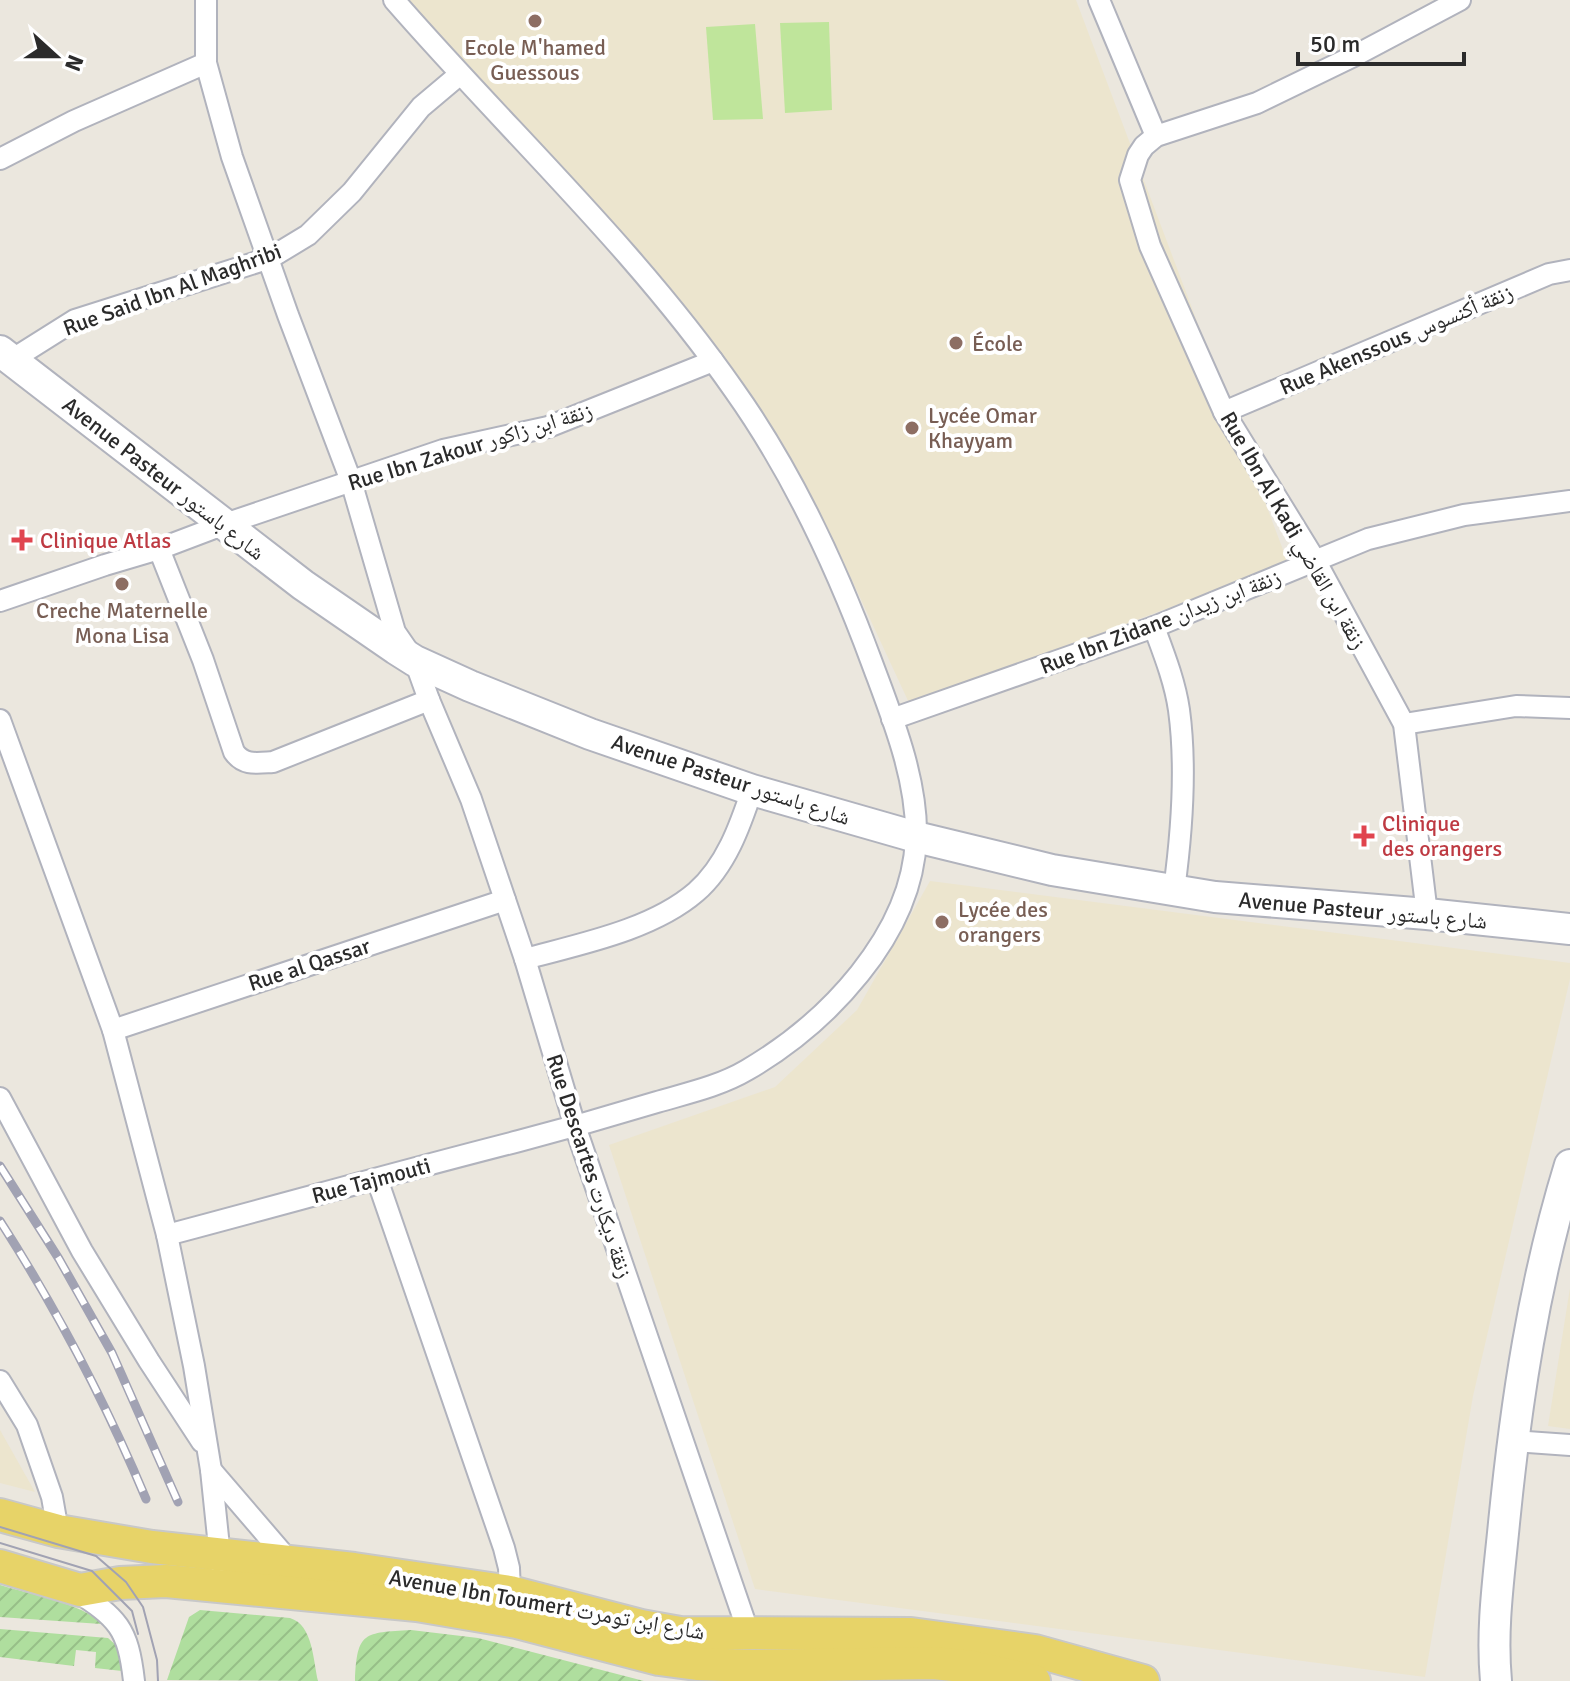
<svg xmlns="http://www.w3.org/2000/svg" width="1570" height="1681" viewBox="0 0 1570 1681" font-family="Signika,'Noto Naskh Arabic',sans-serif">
  <defs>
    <pattern id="garden-furrows" width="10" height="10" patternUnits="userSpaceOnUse" patternTransform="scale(2)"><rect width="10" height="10" fill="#afde9e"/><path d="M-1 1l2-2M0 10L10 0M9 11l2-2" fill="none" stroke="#97bf88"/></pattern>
  </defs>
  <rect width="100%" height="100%" fill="#ebe7de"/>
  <!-- education -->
  <g fill="#ece5ce">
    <polygon points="405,0 1076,0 1288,563 910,705 831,535 742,387"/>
    <polygon points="930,881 1570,963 1570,979 1473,1396 1425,1677 755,1589 609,1145 775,1087 857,1010"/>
    <polygon points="1570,1288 1570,1429 1548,1426"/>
    <polygon points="0,1430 35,1492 0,1483"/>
  </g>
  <!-- garden -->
  <g fill="url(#garden-furrows)">
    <path d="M 0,1585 C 25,1593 86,1604 101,1624 L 0,1617 Z"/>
    <path d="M 200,1610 L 290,1618 C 313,1625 313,1660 318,1681 L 167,1680 L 189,1617 Z"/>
    <polygon points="0,1629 108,1638 118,1647 122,1671 95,1668 96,1652 76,1650 74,1666 0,1657"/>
    <path d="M 411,1630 L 478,1638 L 644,1681 L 355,1681 C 357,1631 364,1633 411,1630 Z"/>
  </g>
  <!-- pitch -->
  <g fill="#bfe59b">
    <polygon points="829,22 832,110 785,113 780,23"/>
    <polygon points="755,24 763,119 713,120 706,27"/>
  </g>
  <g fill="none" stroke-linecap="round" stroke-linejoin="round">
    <!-- street casing -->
    <g stroke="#b1b3bd" stroke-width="24">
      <g id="street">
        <polyline points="1099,0 1156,136"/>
        <polyline points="0,159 74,121 206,63"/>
        <polyline points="13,359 75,320 270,258 308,235 352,192 421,107 459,75"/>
        <polyline points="1224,412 1549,274 1570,270"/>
        <path d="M 159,549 L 203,660 L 234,752 C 244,766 257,763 273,762 L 429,700 L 415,661 L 395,632 L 351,481 L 288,315 L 232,157 L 206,63 L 206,0"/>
        <polyline points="0,601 105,565 159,549 225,524 443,450 548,427 713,361"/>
        <path d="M 1154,627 C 1164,654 1175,682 1179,710 C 1187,769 1182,831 1174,890"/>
        <polyline points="429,700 471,799 525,959 575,1126 749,1634"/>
        <polyline points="892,719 1154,627 1368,539 1464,515 1570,501"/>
        <polyline points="0,720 113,1030 167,1235 194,1366 211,1470 221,1566"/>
        <polyline points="1404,724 1516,706 1570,708"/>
        <polyline points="1427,914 1404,724 1315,560 1224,412 1150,246 1130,180 1138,155 1144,146 1156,136 1257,103 1360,53 1460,0"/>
        <path d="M 525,959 C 580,944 652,930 696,892 C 726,866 740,826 752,790"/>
        <polyline points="113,1030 505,900"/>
        <polyline points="0,1098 82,1251 149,1361 202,1442"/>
        <polyline points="377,1179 504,1548 509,1568 510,1592"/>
        <path d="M 167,1235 C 284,1204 401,1171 519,1141 C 565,1129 611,1116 657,1102 C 688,1093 720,1086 747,1070 C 826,1024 912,936 916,839 C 918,780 892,717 872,663 C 837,568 793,473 734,390 C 635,248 507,130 394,0"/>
        <polyline points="0,1381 27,1425 52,1497 58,1531"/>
        <polyline points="1514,1441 1570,1445"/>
        <polyline points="211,1470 290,1562"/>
        <path d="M 74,1590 C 118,1618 128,1628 134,1681"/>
      </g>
    </g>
    <!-- secondary casing -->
    <g stroke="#b1b3bd" stroke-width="34">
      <g id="secondary">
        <polyline points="0,351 303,585 396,649 415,661 470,686 590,734 752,790 916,837 1052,870 1215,897 1427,914 1570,929"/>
        <path d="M 1496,1681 C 1491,1628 1499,1576 1504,1523 C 1516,1402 1534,1282 1570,1165"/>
      </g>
    </g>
    <!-- primary casing -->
    <g stroke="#c8c8c8" stroke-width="36">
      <g id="primary">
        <polyline points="0,1515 58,1531 152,1547 354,1569 510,1592 641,1626 680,1633 911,1634 1035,1651 1143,1681"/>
        <polyline points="0,1566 80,1590 120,1583 166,1581 417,1605 517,1622 659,1659 697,1664 754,1666 933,1663 973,1667 1034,1681"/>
      </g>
    </g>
    <!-- street -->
    <use href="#street" stroke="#fff" stroke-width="20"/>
    <!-- secondary -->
    <use href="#secondary" stroke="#fff" stroke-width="30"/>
    <!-- primary -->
    <use href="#primary" stroke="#e7d368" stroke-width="32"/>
    <!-- tram -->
    <g stroke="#a1a2b3" stroke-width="2">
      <polyline points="0,1527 96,1556 126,1582 143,1607 157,1660 158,1681"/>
      <polyline points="0,1543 92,1571 132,1611 138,1634"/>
    </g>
    <!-- rail casing -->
    <g stroke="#a1a2b3" stroke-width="9">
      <g id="rail">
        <polyline points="0,1166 59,1259 112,1353 178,1502"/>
        <path d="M 0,1221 C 57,1310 105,1401 146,1499"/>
      </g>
    </g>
    <!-- rail -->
    <use href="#rail" stroke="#fff" stroke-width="6" stroke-dasharray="18" stroke-linecap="butt"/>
  </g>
  <!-- markers -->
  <g fill="#8d6e63" stroke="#fff" stroke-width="3">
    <circle cx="535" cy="21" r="8"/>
    <circle cx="956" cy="343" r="8"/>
    <circle cx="912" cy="428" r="8"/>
    <circle cx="122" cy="584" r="8"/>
    <circle cx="942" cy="922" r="8"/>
  </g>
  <g fill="#e0444e" stroke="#fff" stroke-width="3">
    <path d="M18 528h8v8h8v8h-8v8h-8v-8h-8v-8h8z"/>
    <path d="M1360 824h8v8h8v8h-8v8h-8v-8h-8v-8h8z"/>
  </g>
  <g text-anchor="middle" stroke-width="8" stroke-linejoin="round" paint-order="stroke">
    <!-- education labels -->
    <g font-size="22" fill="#785e54" stroke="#fff" text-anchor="start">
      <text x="535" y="55" text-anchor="middle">Ecole M'hamed<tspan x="535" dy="25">Guessous</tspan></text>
      <text x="972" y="351">École</text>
      <text x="928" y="423">Lycée Omar<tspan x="928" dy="25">Khayyam</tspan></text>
      <text x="122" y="618" text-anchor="middle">Creche Maternelle<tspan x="122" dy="25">Mona Lisa</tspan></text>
      <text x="958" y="917">Lycée des<tspan x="958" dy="25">orangers</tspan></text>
    </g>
    <!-- street labels -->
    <g font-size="22" fill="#2b2b2b" stroke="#fff">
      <text transform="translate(172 289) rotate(-20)" y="8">Rue Said Ibn Al Maghribi</text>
      <text transform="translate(1396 339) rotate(-23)" y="8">Rue Akenssous زنقة أكنسوس</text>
      <text transform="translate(470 446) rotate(-17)" y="8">Rue Ibn Zakour زنقة ابن زاكور</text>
      <text transform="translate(164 478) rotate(38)" y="8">Avenue Pasteur شارع باستور</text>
      <text transform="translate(1294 530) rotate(60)" y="8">Rue Ibn Al Kadi زنقة ابن القاضي</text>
      <text transform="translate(1160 621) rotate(-21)" y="8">Rue Ibn Zidane زنقة ابن زيدان</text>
      <text transform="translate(731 779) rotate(18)" y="8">Avenue Pasteur شارع باستور</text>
      <text transform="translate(1363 910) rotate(5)" y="8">Avenue Pasteur شارع باستور</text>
      <text transform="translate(309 964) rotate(-18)" y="8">Rue al Qassar</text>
      <text transform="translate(590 1166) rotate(72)" y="8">Rue Descartes زنقة ديكارت</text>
      <text transform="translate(371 1180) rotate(-15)" y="8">Rue Tajmouti</text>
      <text transform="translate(547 1604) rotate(10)" y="8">Avenue Ibn Toumert شارع ابن تومرت</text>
    </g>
    <!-- health labels -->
    <g font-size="22" fill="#be3a42" stroke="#fff" text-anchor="start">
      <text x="40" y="548">Clinique Atlas</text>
      <text x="1382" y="831">Clinique<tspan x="1382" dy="25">des orangers</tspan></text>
    </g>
  </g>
  <!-- north arrow -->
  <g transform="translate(56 56) rotate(111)" stroke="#ffffff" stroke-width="6" paint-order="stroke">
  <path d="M0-6L14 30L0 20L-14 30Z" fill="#2b2b2b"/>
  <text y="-12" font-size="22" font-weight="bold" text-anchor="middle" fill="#2b2b2b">N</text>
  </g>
  <!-- scale -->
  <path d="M1298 52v12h166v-12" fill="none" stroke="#2b2b2b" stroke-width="4"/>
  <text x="1310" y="52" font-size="24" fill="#2b2b2b" stroke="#ffffff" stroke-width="6" paint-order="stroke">50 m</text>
</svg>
